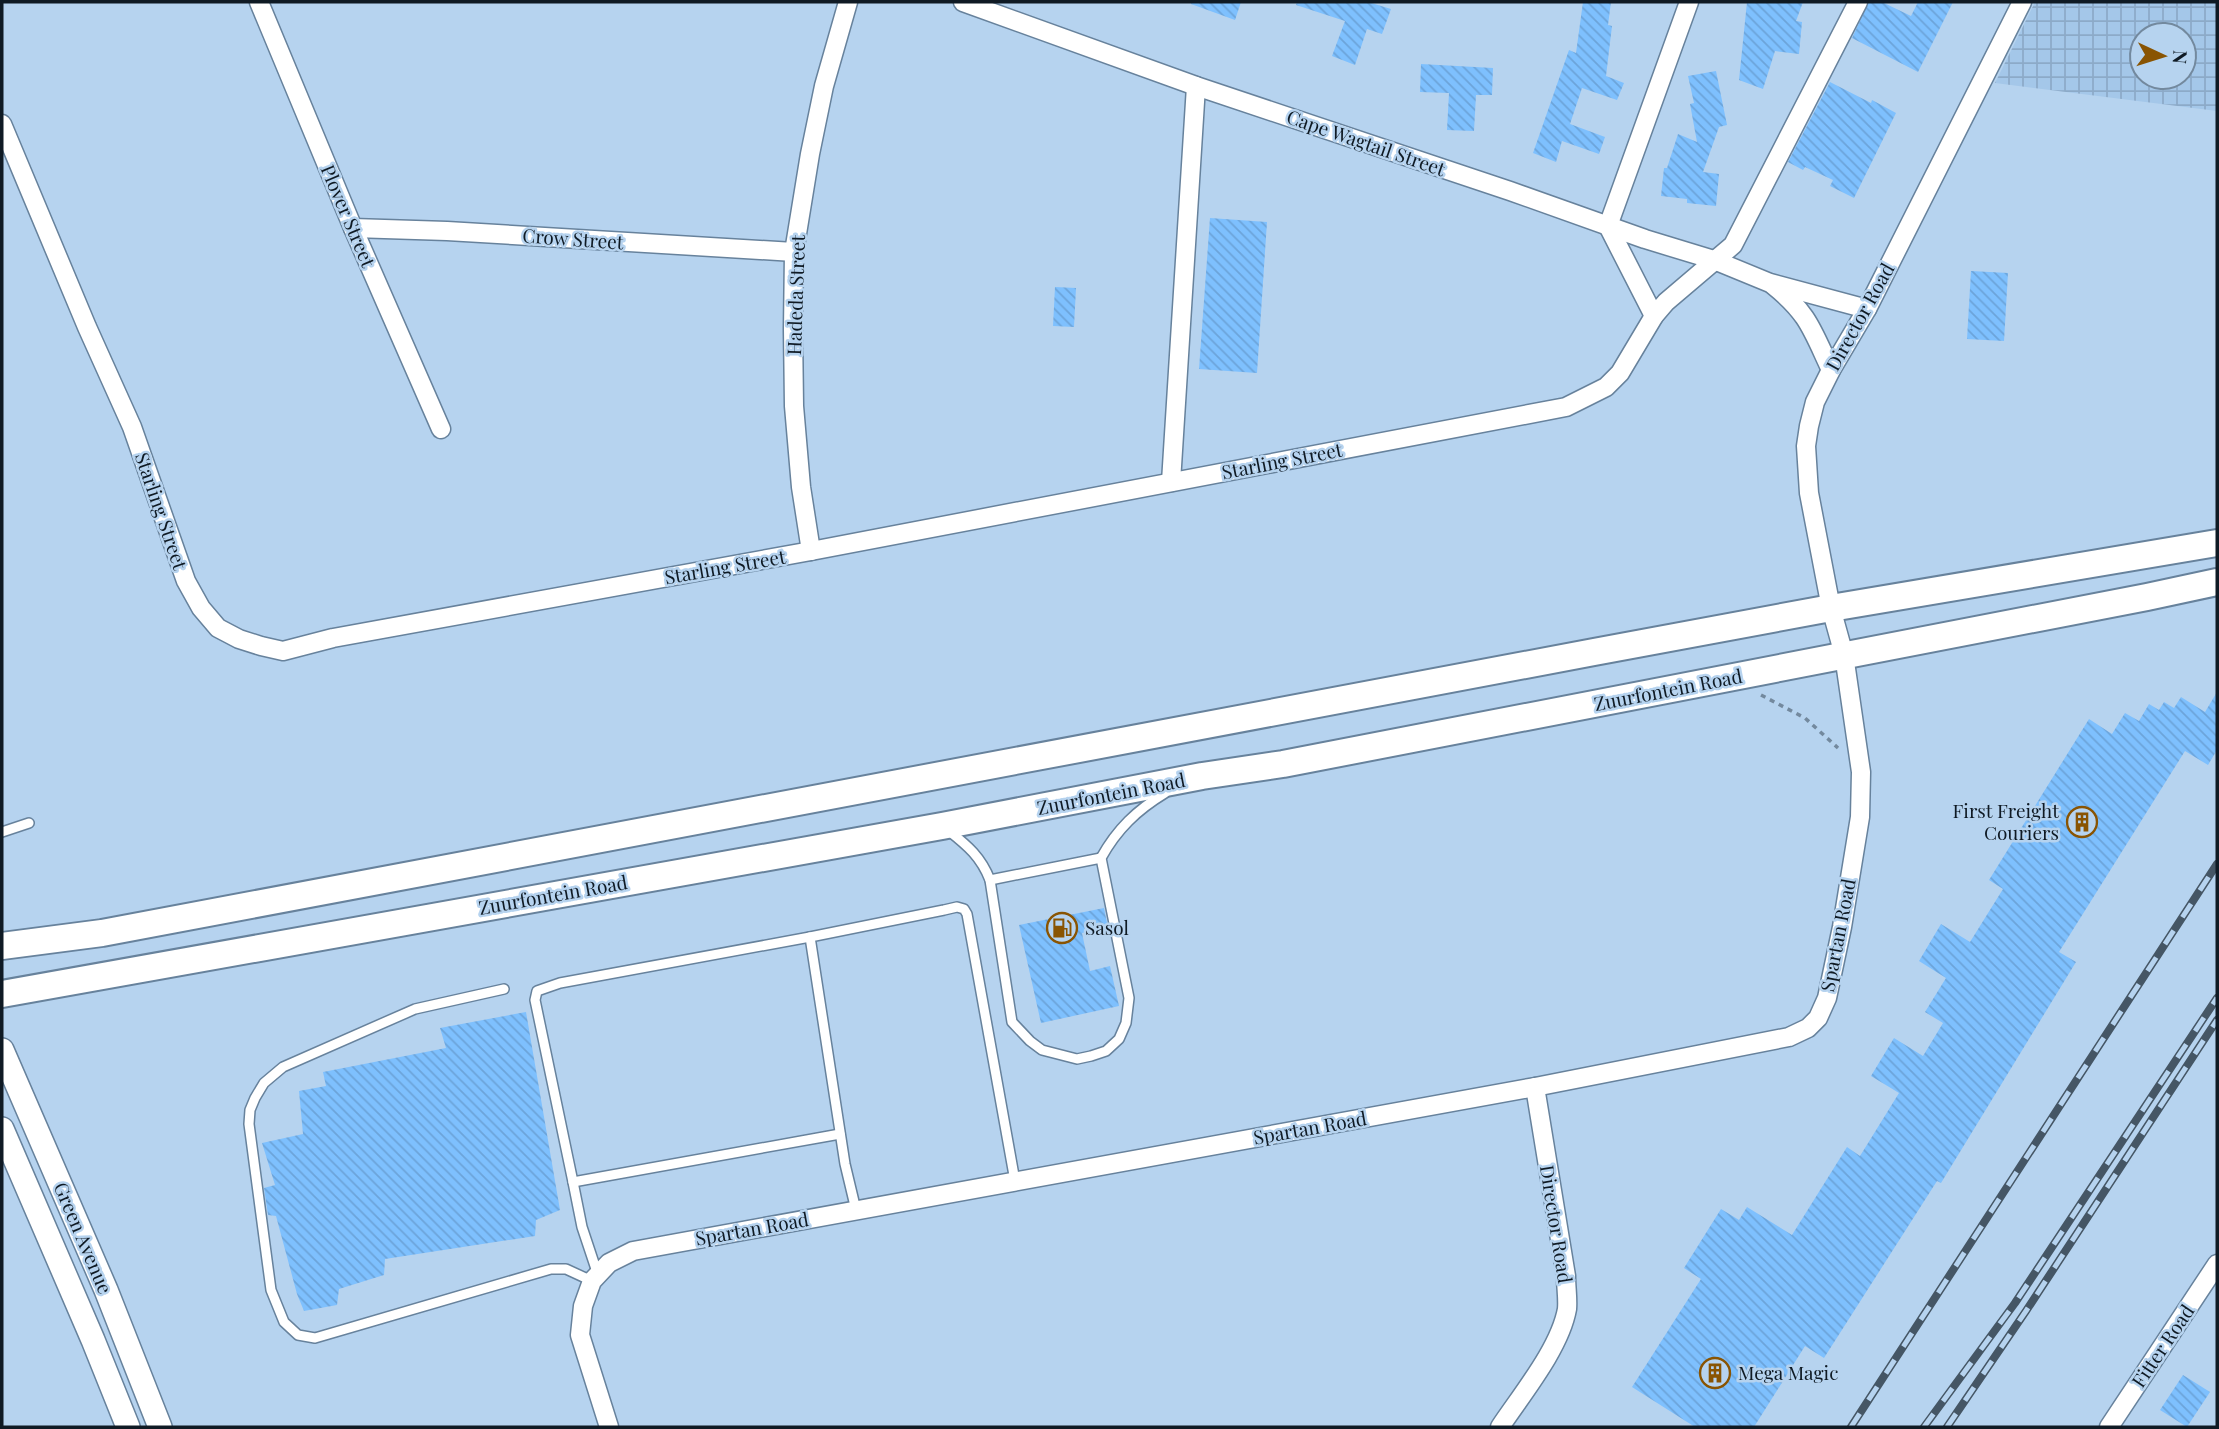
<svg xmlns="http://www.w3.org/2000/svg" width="2219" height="1429" viewBox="0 0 2219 1429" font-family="'Playfair Display',serif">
  <defs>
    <pattern id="industrial-grid" width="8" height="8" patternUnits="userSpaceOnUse" patternTransform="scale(1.75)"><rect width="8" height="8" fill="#a4c7e9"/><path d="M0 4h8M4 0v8" fill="none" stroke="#8caac8"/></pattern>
    <pattern id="building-back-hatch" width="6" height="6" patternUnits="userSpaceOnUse" patternTransform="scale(1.75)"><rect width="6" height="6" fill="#7ec0fe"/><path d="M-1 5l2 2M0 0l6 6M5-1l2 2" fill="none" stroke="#6ca4da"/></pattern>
  </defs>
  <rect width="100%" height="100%" fill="#b6d3ef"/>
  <!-- industrial -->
  <path fill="url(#industrial-grid)" fill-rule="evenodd" d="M 2035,2 L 2217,2 L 2217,111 L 1995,83 ZM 2142,35 L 2184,35 L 2184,77 L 2142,77 Z"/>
  <!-- building -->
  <g fill="url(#building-back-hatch)">
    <polygon points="1191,2 1241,2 1235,20 1191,4"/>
    <polygon points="1297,2 1368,2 1391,9 1382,34 1367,29 1355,65 1332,56 1345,21 1296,5"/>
    <polygon points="1583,2 1611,2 1608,25 1612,26 1606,76 1624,83 1617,100 1582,88 1570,124 1605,137 1599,154 1562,141 1556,162 1533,153 1569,50 1576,53"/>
    <polygon points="1747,2 1803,2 1796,21 1802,22 1799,54 1775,51 1763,89 1739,80"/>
    <polygon points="1869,2 1882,2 1911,16 1918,2 1953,2 1918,72 1852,38"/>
    <polygon points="1421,64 1493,68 1492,95 1476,95 1474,131 1447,130 1449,93 1420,92"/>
    <polygon points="1716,71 1727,125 1719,127 1703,172 1719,174 1716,206 1687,203 1687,199 1661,196 1664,168 1667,168 1678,134 1697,142 1690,104 1694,103 1688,76"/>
    <polygon points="1830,82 1871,103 1872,100 1896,113 1854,198 1830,186 1833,180 1805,167 1803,170 1788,162"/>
    <polygon points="1210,218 1267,222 1257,373 1199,369"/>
    <polygon points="1971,271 2008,273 2004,341 1967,339"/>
    <polygon points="1055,287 1076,288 1074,327 1053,326"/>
    <polygon points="2217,692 2217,750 2208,765 2185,751 2059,952 2076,962 1941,1183 1937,1181 1824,1358 1805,1346 1754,1427 1695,1427 1632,1387 1701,1279 1684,1268 1721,1209 1739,1220 1747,1207 1792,1235 1847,1147 1860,1156 1899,1093 1871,1076 1894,1038 1923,1056 1943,1023 1925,1012 1946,978 1919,961 1941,924 1970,942 2003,889 1989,880 2089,719 2112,734 2125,713 2139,721 2149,704 2159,710 2164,702 2174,708 2181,697 2205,712"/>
    <polygon points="1104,908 1108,928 1082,933 1090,971 1110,966 1119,1006 1041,1023 1019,925"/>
    <polygon points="526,1012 560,1210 536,1220 535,1236 385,1259 384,1275 339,1289 337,1305 304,1311 297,1294 276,1216 268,1215 264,1188 275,1185 262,1143 303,1134 299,1091 326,1086 323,1072 446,1048 440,1028"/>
    <polygon points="2183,1375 2210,1392 2187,1427 2160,1410"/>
  </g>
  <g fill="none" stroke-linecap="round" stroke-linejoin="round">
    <!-- service casing -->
    <g stroke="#67829c" stroke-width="12">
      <g id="service">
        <path d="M 949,831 C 968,846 981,857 990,880 L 1012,1022 L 1030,1041 L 1042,1050 L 1077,1059 L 1091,1056 L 1106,1051 L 1119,1039 L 1126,1023 L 1129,998 L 1101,858 C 1117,829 1137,810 1165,793"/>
        <polyline points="2,832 29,823"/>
        <polyline points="990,880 1101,858"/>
        <polyline points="810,937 560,983 537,991 535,1000 573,1182 840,1134"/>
        <polyline points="504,989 415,1009 283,1067 264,1083 255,1098 250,1110 249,1124 271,1290 284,1322 298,1335 315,1338 551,1269 566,1269 592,1281"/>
        <polyline points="573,1182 582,1227 598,1275"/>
        <polyline points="856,1210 845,1164 810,937 944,910 957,907 964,909 967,914 1015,1181"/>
      </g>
    </g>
    <!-- minor casing -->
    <g stroke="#67829c" stroke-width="21">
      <g id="minor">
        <polyline points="259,2 353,228 441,429"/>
        <polyline points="963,2 1196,86 1510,191 1645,239 1714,260 1770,283 1867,309"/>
        <polyline points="2,124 87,327 132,427 186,581 201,608 218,628 239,639 261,646 283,651 333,638 811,551 1566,407 1606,387 1620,373 1654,316 1666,302 1733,245 1858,2"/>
        <polyline points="353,228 447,231 794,252"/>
        <path d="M 1773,285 C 1809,314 1812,330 1831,370"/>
        <polyline points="1654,316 1608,226 1689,2"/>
        <polyline points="1171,482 1196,86"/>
        <polyline points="811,551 801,487 794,406 793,330 794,252 810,154 824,86 848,2"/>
        <polyline points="609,1427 580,1335 583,1306 592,1281 609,1263 633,1251 1535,1087 1789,1037 1808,1028 1818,1018 1827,998 1842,927 1860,817 1861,772 1844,655 1831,608 1809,493 1806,446 1809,426 1815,402 1831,370 1867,309 2022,2"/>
        <path d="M 1500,1427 C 1522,1394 1560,1348 1567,1309 C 1568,1299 1566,1287 1566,1276 L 1535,1087"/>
        <polyline points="2109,1427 2217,1264"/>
      </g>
    </g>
    <!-- secondary casing -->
    <g stroke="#67829c" stroke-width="26">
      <g id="secondary">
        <polyline points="2,1050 106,1290 160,1427"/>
        <polyline points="2,1129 93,1340 128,1427"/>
      </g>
    </g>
    <!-- primary casing -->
    <g stroke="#67829c" stroke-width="30">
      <g id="primary">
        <polyline points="2,946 102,933 1594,652 1831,608 2217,543"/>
        <polyline points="2,994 942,826 1202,776 1283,764 2147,597 2217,582"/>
      </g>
    </g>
    <!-- path -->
    <polyline stroke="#73899e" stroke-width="3.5" stroke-dasharray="5 5" stroke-linecap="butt" points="1761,695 1805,718 1838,748"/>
    <!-- service -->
    <use href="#service" stroke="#fff" stroke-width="9"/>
    <!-- minor -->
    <use href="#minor" stroke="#fff" stroke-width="18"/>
    <!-- secondary -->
    <use href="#secondary" stroke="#fff" stroke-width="23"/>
    <!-- primary -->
    <use href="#primary" stroke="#fff" stroke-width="26"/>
    <!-- rail casing -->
    <g stroke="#455665" stroke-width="8">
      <g id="rail">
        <polyline points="1851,1427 2217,864"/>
        <polyline points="1924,1427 2015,1303 2217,998"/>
        <polyline points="1947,1427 2026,1311 2217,1020"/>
      </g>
    </g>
    <!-- rail -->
    <use href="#rail" stroke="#b6d3ef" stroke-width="5" stroke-dasharray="16" stroke-linecap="butt"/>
  </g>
  <!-- icons -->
  <defs>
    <g id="building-ring" transform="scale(1.575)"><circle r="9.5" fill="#b6d3ef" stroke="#895402" stroke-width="1.5"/><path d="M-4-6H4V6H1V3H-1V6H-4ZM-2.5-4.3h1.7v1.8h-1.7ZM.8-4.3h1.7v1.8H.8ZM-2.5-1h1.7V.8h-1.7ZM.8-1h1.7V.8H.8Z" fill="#895402"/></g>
    <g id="fuel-ring" transform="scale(1.575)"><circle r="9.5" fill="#b6d3ef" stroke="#895402" stroke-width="1.5"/><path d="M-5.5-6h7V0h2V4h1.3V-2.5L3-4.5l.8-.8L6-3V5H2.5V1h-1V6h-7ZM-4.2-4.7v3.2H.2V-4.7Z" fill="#895402"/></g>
  </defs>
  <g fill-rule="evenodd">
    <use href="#building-ring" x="2082" y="822"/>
    <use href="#fuel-ring" x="1062" y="928"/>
    <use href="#building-ring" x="1715" y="1373"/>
  </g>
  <g text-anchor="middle" stroke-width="5" stroke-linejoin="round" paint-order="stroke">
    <!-- street labels -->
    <g font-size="19" fill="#0f1a24" stroke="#b6d3ef">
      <text transform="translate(1366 143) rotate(19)" y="7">Cape Wagtail Street</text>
      <text transform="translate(348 216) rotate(67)" y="7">Plover Street</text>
      <text transform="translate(573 239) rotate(4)" y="7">Crow Street</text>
      <text transform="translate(796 295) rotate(-88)" y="7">Hadeda Street</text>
      <text transform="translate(1860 317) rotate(-61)" y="7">Director Road</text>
      <text transform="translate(1282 461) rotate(-11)" y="7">Starling Street</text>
      <text transform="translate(161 511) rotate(71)" y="7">Starling Street</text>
      <text transform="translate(725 567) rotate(-10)" y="7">Starling Street</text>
      <text transform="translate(1668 690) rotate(-11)" y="7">Zuurfontein Road</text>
      <text transform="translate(1111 794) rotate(-11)" y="7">Zuurfontein Road</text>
      <text transform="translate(553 895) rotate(-10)" y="7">Zuurfontein Road</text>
      <text transform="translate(1838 935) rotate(-79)" y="7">Spartan Road</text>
      <text transform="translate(1310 1128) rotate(-10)" y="7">Spartan Road</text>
      <text transform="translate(1556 1224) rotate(81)" y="7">Director Road</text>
      <text transform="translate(752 1229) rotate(-10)" y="7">Spartan Road</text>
      <text transform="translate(83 1238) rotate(67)" y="7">Green Avenue</text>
      <text transform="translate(2163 1346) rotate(-56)" y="7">Fitter Road</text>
    </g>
    <!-- poi labels -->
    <g font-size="19" fill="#0f1a24" stroke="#b6d3ef" text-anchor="start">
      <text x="2059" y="818" text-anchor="end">First Freight<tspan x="2059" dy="22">Couriers</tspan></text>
      <text x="1085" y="935">Sasol</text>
      <text x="1738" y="1380">Mega Magic</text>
    </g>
  </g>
  <!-- border -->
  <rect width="2219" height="1429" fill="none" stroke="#0f1a24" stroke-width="7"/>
  <!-- north arrow -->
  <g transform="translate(2163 56) rotate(94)"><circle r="33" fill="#b6d3ef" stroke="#73899e" stroke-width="2"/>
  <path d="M0-5L12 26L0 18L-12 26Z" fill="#895402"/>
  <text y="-10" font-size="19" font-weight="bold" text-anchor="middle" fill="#0f1a24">N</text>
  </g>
</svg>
